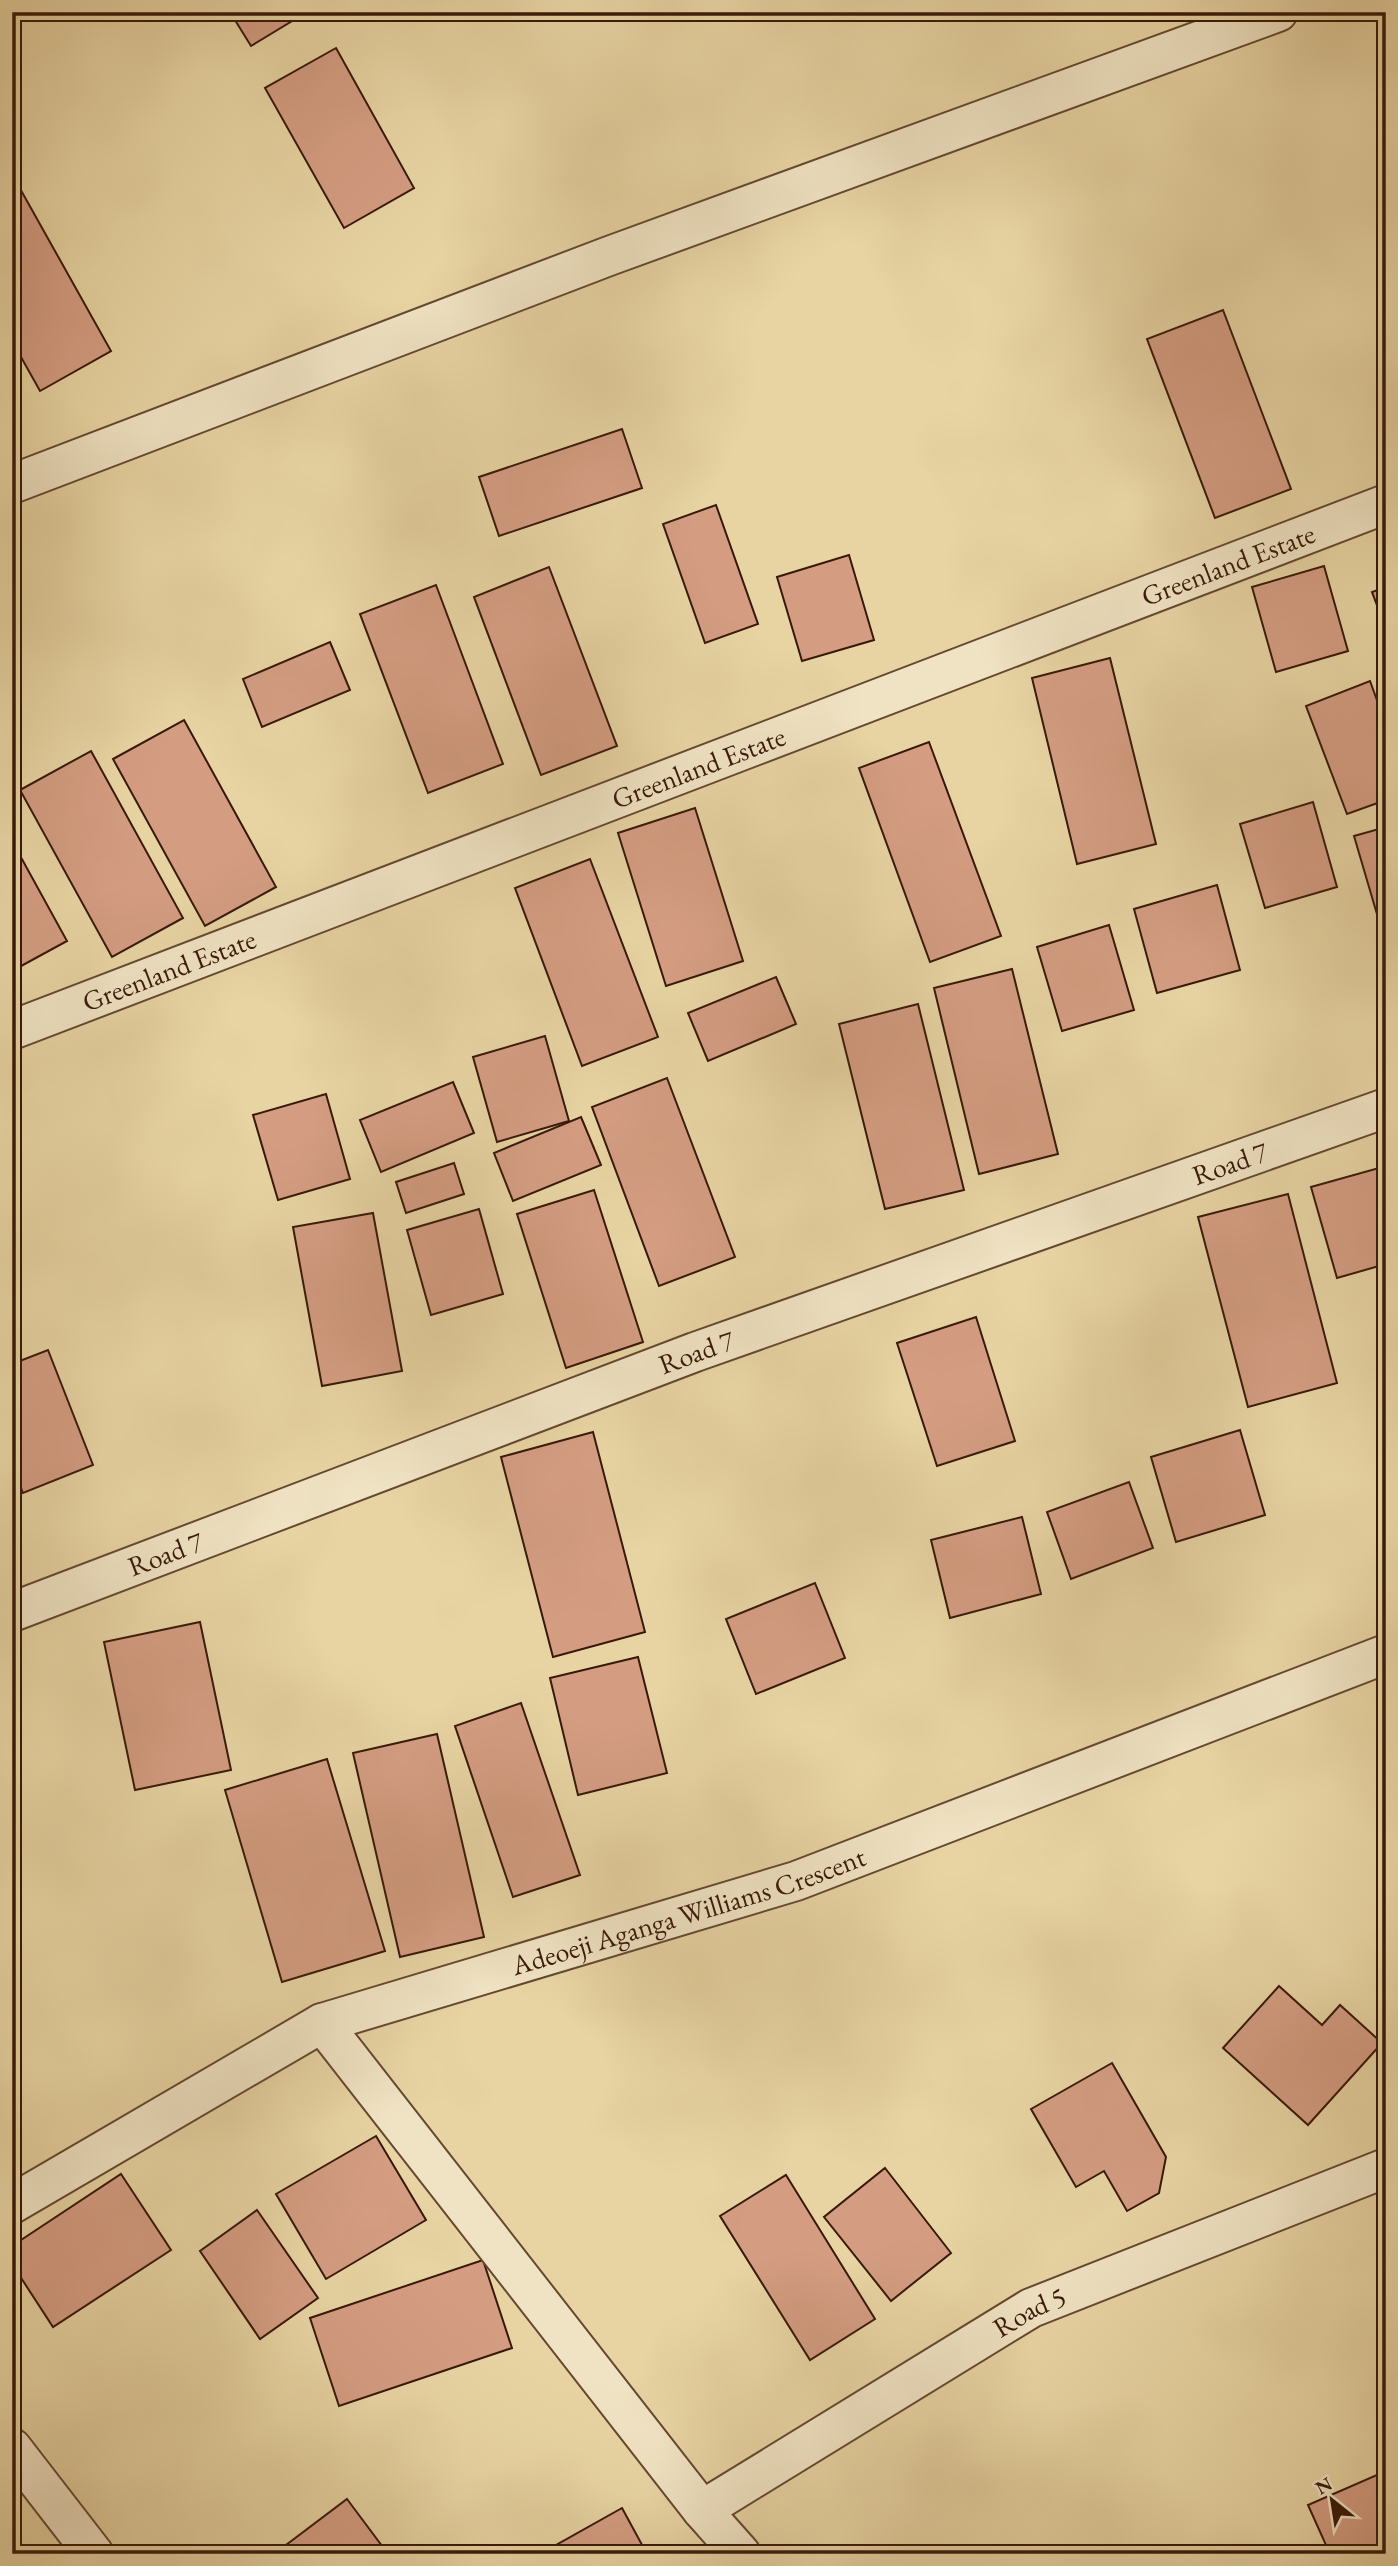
<svg xmlns="http://www.w3.org/2000/svg" width="1398" height="2566" viewBox="0 0 1398 2566" font-family="'EB Garamond',serif">
  <rect width="100%" height="100%" fill="#e8d4a3"/>
  <filter id="stains"><feTurbulence type="fractalNoise" baseFrequency=".00286" numOctaves="4"/><feColorMatrix values="0 0 0 0 .2 0 0 0 0 .09 0 0 0 0 .02 0 0 0 .5 -.17"/></filter>
  <radialGradient id="worn" r=".72"><stop offset=".6" stop-color="#630" stop-opacity="0"/><stop offset="1" stop-color="#630" stop-opacity=".3"/></radialGradient>
  <!-- building -->
  <g fill="#d49d82" stroke="#381909" stroke-width="2">
    <polygon points="230,12 307,12 251,46"/>
    <polygon points="336,48 414,188 344,228 265,88"/>
    <polygon points="18,185 111,351 40,391 12,341 12,188"/>
    <polygon points="1223,310 1291,489 1215,518 1147,339"/>
    <polygon points="622,429 642,488 499,536 479,477"/>
    <polygon points="716,505 758,624 705,643 663,524"/>
    <polygon points="849,555 874,640 802,661 777,577"/>
    <polygon points="1324,566 1348,651 1276,672 1252,587"/>
    <polygon points="549,567 617,746 541,775 474,597"/>
    <polygon points="436,585 503,764 428,793 360,614"/>
    <polygon points="1386,587 1386,629 1372,592"/>
    <polygon points="330,642 350,690 262,727 243,679"/>
    <polygon points="1110,658 1156,844 1077,864 1032,678"/>
    <polygon points="1370,681 1386,725 1386,800 1347,814 1306,706"/>
    <polygon points="184,720 276,887 205,926 113,759"/>
    <polygon points="929,742 1001,936 930,962 859,768"/>
    <polygon points="91,751 183,918 112,957 20,790"/>
    <polygon points="1313,802 1337,887 1265,908 1240,824"/>
    <polygon points="695,808 743,961 666,986 618,833"/>
    <polygon points="1386,827 1386,919 1379,921 1354,836"/>
    <polygon points="12,841 67,941 12,971"/>
    <polygon points="590,859 658,1037 582,1066 515,888"/>
    <polygon points="1217,885 1240,970 1157,993 1134,909"/>
    <polygon points="1109,925 1134,1010 1062,1031 1037,947"/>
    <polygon points="1012,969 1058,1154 979,1174 934,988"/>
    <polygon points="776,977 796,1024 708,1061 688,1013"/>
    <polygon points="918,1004 964,1190 885,1209 839,1024"/>
    <polygon points="545,1036 569,1121 497,1142 473,1057"/>
    <polygon points="667,1078 735,1257 659,1286 592,1107"/>
    <polygon points="453,1082 474,1133 381,1172 360,1120"/>
    <polygon points="326,1094 350,1179 278,1200 253,1115"/>
    <polygon points="581,1117 601,1165 513,1201 494,1153"/>
    <polygon points="454,1163 464,1194 406,1213 396,1182"/>
    <polygon points="1386,1166 1386,1264 1337,1278 1311,1187"/>
    <polygon points="594,1190 643,1342 566,1368 517,1214"/>
    <polygon points="1288,1194 1337,1383 1248,1407 1198,1217"/>
    <polygon points="479,1209 503,1294 431,1315 407,1230"/>
    <polygon points="373,1213 402,1371 322,1386 293,1227"/>
    <polygon points="976,1317 1015,1441 937,1466 897,1343"/>
    <polygon points="48,1350 93,1465 23,1493 12,1465 12,1364"/>
    <polygon points="1240,1430 1265,1515 1176,1542 1151,1457"/>
    <polygon points="593,1432 645,1632 553,1657 501,1457"/>
    <polygon points="1129,1482 1153,1548 1071,1579 1047,1512"/>
    <polygon points="1022,1517 1041,1594 950,1618 931,1540"/>
    <polygon points="815,1583 845,1658 756,1694 726,1619"/>
    <polygon points="200,1622 231,1770 135,1790 104,1642"/>
    <polygon points="638,1657 667,1773 578,1795 550,1678"/>
    <polygon points="521,1703 580,1875 513,1897 455,1726"/>
    <polygon points="437,1734 484,1937 400,1957 353,1753"/>
    <polygon points="327,1759 385,1951 282,1982 225,1790"/>
    <polygon points="1279,1986 1322,2025 1340,2005 1382,2043 1308,2125 1223,2048"/>
    <polygon points="1112,2063 1166,2157 1159,2193 1127,2211 1104,2171 1076,2187 1031,2109"/>
    <polygon points="376,2136 426,2220 326,2279 276,2194"/>
    <polygon points="885,2168 951,2253 891,2301 824,2217"/>
    <polygon points="121,2174 171,2250 53,2327 12,2264 12,2246"/>
    <polygon points="786,2175 875,2319 810,2360 720,2216"/>
    <polygon points="257,2210 318,2298 260,2339 200,2251"/>
    <polygon points="483,2260 512,2348 339,2406 310,2318"/>
    <polygon points="1386,2471 1386,2554 1330,2554 1308,2505"/>
    <polygon points="347,2499 388,2554 294,2554 286,2545"/>
    <polygon points="622,2508 647,2554 540,2554"/>
  </g>
  <g fill="none" stroke-linecap="round" stroke-linejoin="round">
    <!-- minor casing -->
    <g stroke="#644830" stroke-width="42">
      <g id="minor">
        <polyline points="12,484 609,256 1278,12"/>
        <path id="s1" d="M 12,1030 L 1386,504"/>
        <path id="s2" d="M 12,1612 L 695,1352 L 1386,1108"/>
        <polyline points="322,2023 702,2510 741,2554"/>
        <path id="s3" d="M 12,2204 L 322,2023 L 796,1881 L 1386,1654"/>
        <polyline points="12,2448 94,2554"/>
        <path id="s4" d="M 702,2510 L 1031,2308 L 1386,2168"/>
      </g>
    </g>
    <!-- minor -->
    <use href="#minor" stroke="#f0e3c3" stroke-width="38"/>
  </g>
  <g text-anchor="middle" stroke-width="7" stroke-linejoin="round" paint-order="stroke">
    <!-- street labels -->
    <g font-size="28" fill="#381909" stroke="#f0e3c3">
      <text dy="10" stroke="none"><textPath href="#s1" startOffset="1302">Greenland Estate</textPath></text>
      <text dy="10" stroke="none"><textPath href="#s1" startOffset="735">Greenland Estate</textPath></text>
      <text dy="10" stroke="none"><textPath href="#s1" startOffset="168">Greenland Estate</textPath></text>
      <text dy="10" stroke="none"><textPath href="#s2" startOffset="1298">Road 7</textPath></text>
      <text dy="10" stroke="none"><textPath href="#s2" startOffset="732">Road 7</textPath></text>
      <text dy="10" stroke="none"><textPath href="#s2" startOffset="164">Road 7</textPath></text>
      <text dy="10" stroke="none"><textPath href="#s3" startOffset="742">Adeoeji Aganga Williams Crescent</textPath></text>
      <text dy="10" stroke="none"><textPath href="#s4" startOffset="383">Road 5</textPath></text>
    </g>
  </g>
  <!-- margin -->
  <rect width="1398" height="2566" fill="none" stroke="#e8d4a3" stroke-width="42"/>
  <rect x="14" y="14" width="1370" height="2538" fill="none" stroke="#381909" stroke-width="3.5"/>
  <rect x="21" y="21" width="1356" height="2524" fill="none" stroke="#381909" stroke-width="2"/>
  <!-- north arrow -->
  <g transform="translate(1332 2500) rotate(330)" stroke="#f0e3c3" stroke-width="5" paint-order="stroke">
  <path d="M0-5L12 26L0 18L-12 26Z" fill="#381909"/>
  <text y="-10" font-size="19" font-weight="bold" text-anchor="middle" fill="#381909">N</text>
  </g>
  <rect width="100%" height="100%" filter="url(#stains)"/>
  <rect width="100%" height="100%" fill="url(#worn)"/>
</svg>
